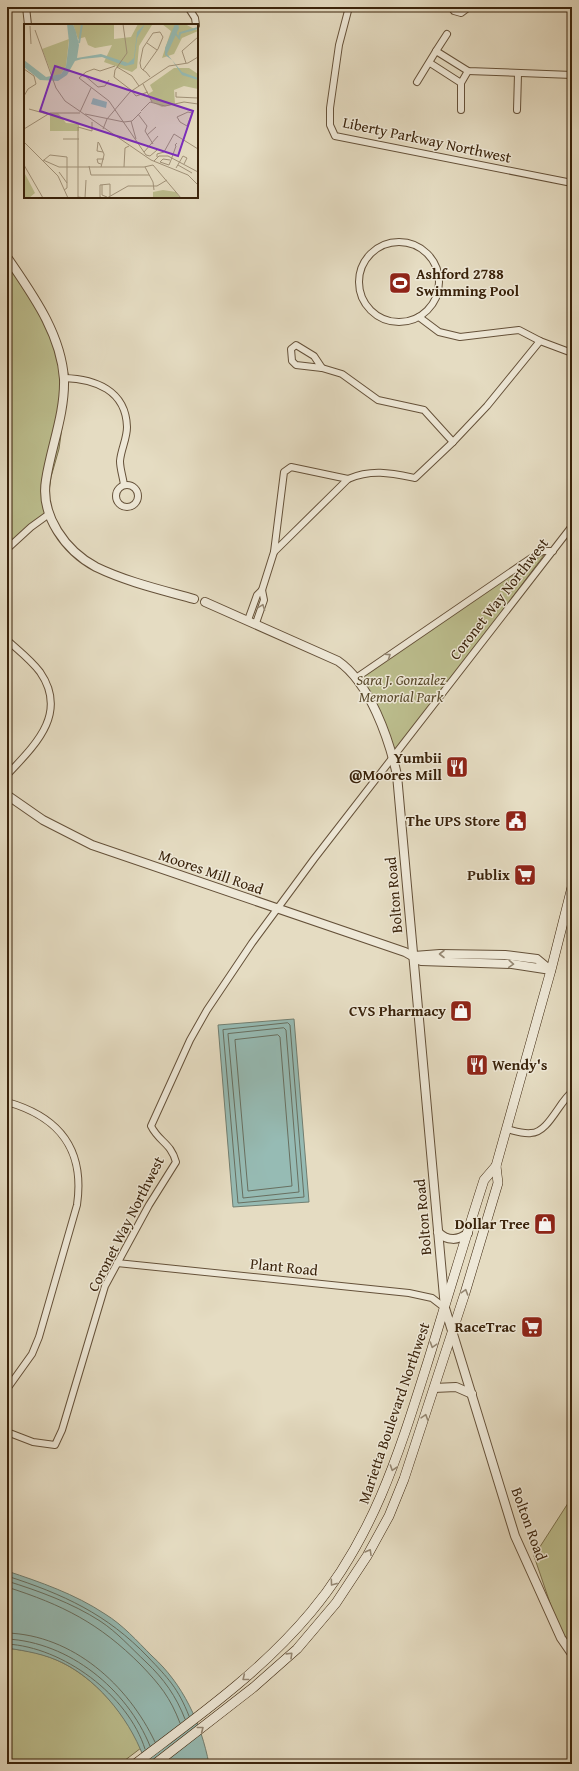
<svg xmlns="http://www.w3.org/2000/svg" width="579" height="1771" viewBox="0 0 579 1771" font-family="'Gentium Book Plus',serif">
  <rect width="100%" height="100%" fill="#e5dcc2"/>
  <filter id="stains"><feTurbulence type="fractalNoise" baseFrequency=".005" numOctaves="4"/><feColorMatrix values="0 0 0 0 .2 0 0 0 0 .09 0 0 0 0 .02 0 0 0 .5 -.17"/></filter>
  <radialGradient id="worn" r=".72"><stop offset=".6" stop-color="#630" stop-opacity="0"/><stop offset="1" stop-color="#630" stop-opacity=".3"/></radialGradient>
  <!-- green -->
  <g fill="#bcbe8e" stroke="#7b704c">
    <polygon points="7,252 48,319 69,376 59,449 51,477 48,499 53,515 32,522 7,546"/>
    <polygon points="547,551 393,757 356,678"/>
    <polygon points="572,1497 572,1645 565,1647 534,1556"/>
    <path d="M 7,1648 C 19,1650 32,1651 43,1655 C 87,1668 122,1708 141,1748 L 120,1764 L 7,1764 Z"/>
  </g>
  <!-- water -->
  <g fill="#96bbb4" stroke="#717e70">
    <polygon points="395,274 399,274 407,286 405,290 401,290 393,279"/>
    <polygon points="294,1019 309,1202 233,1207 218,1025"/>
    <path d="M 7,1571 C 40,1582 75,1594 105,1614 C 123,1625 137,1641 152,1656 C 183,1684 201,1723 209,1764 L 146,1764 C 133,1724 101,1682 63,1663 C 45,1654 26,1651 7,1648 Z"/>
  </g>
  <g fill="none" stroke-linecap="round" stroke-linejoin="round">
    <!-- shore -->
    <g stroke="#686f60" stroke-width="1">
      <polygon points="288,1023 290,1025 304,1197 238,1203 223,1030"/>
      <polygon points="284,1028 286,1030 299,1192 243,1198 228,1034"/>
      <polygon points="278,1035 280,1037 292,1186 248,1191 235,1040"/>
      <path d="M 7,1576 C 63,1594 107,1614 148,1657 C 168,1678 178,1688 189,1716"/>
      <path d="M 7,1581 C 39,1591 72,1603 100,1621 C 117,1632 131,1648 146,1662 C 164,1679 176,1696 185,1719"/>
      <path d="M 7,1587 C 63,1605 99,1623 141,1665 C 160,1685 170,1697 180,1723"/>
      <path d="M 7,1633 C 73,1635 128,1685 155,1742"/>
      <path d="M 7,1639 C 69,1642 127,1689 150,1746"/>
      <path d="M 7,1644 C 63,1647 128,1695 145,1749"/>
    </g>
    <!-- minor casing -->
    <g stroke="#655139" stroke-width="8">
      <g id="minor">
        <polyline points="26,7 28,25"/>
        <polyline points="188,7 195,18 196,25"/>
        <polyline points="349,7 339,45 330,108 330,125 335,136 572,183"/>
        <polyline points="451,7 454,11 461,13 469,7"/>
        <polyline points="447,34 436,51 468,71 572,75"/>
        <polyline points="430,63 461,83 468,71"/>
        <polyline points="417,82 436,51"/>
        <polyline points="461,110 461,83"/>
        <polyline points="517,110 518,74"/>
        <polyline points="572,111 572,98"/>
        <circle cx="399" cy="282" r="40"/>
        <polyline points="419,317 439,332 460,337 519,330 540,341 572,353"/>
        <polygon points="296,345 314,356 322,368 296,365 292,361 291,349"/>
        <polyline points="322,368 342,374 378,400 424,410 453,442"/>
        <path d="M 64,378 C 95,379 126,390 127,427 C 127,439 121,449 120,461 C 120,469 123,477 124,485"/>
        <circle cx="127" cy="496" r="11"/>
        <polyline points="7,549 31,527 49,514"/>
        <polyline points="274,552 284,472 291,467 348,479"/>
        <polyline points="248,620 257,595 262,590"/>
        <path d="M 256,623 L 264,600 L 262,590 L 274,552 L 348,479 C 372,469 390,473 415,478 L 453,442 L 487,406 L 540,341"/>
        <path d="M 7,640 C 18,650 31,660 40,672 C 69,714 34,746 7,775"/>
        <polyline points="356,678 537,554 543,551 553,551"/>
        <path d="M 7,1102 C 60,1117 85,1150 77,1205 L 39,1337 L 32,1354 L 7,1389"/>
        <path d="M 507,1129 C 515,1131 523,1134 531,1133 C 548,1133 559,1102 572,1092"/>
        <polyline points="117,1263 409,1293 432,1298 445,1308"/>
        <path d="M 7,1432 L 33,1442 L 55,1445 L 62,1430 L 105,1286 L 149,1205 L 176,1162 C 171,1143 159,1142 151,1126 L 190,1040 L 207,1010 L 252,943 L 314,859 L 572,526"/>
      </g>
    </g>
    <!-- tertiary casing -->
    <g stroke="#655139" stroke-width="10">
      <g id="tertiary">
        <path d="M 7,257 C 32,294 61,333 64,379 C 65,414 51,447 46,480 C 40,516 66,551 96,567 C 127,582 162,590 194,599"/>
        <path d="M 205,602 L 338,661 C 370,683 389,739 397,775 L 445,1308 L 515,1536 L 561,1638 L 572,1654"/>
        <polyline points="7,795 43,820 92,845 405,952 421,961 512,964 551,970"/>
        <polyline points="414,956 440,954 505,955 537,959 549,969"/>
        <path d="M 438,1232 C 447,1241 458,1241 468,1233"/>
        <polyline points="434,1388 456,1387 472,1394"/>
      </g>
    </g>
    <!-- secondary casing -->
    <g stroke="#3a230b" stroke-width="10">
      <g id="secondary">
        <path d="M 135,1764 C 197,1717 261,1672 311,1612 C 374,1537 400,1450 429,1358 C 447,1299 465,1239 484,1180 L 496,1166 L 551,970 L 572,887"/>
        <polyline points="155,1764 254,1687 297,1649 336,1603 367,1556 389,1516 404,1479 465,1293 498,1183 496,1166"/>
      </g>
    </g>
    <!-- minor -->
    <use href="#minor" stroke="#eee8d7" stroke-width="6"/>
    <!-- tertiary -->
    <use href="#tertiary" stroke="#eee8d7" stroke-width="8"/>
    <!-- secondary -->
    <use href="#secondary" stroke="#eee8d7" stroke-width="9"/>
  </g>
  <!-- one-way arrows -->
  <defs><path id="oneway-chevron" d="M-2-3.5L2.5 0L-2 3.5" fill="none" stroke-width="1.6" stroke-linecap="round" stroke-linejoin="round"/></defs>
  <g stroke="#948671">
    <use href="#oneway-chevron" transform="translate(262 607) rotate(-69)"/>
    <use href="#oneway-chevron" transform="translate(388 656) rotate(-34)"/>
    <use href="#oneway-chevron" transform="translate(442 954) rotate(180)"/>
    <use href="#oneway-chevron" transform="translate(511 964) rotate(4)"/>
    <use href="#oneway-chevron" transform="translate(465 1292) rotate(-73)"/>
    <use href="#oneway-chevron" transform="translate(433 1345) rotate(108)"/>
    <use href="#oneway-chevron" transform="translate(425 1417) rotate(-72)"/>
    <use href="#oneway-chevron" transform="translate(393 1468) rotate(109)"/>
    <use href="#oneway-chevron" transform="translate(369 1552) rotate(-60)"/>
    <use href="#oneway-chevron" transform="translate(333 1583) rotate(126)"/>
    <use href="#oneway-chevron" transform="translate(290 1655) rotate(-44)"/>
    <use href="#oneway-chevron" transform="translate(245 1678) rotate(141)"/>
    <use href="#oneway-chevron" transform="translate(201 1729) rotate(-38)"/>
  </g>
  <!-- icons -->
  <defs>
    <g id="stadium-square" transform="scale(1.15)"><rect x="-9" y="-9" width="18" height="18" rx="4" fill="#8f2418" stroke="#eee8d7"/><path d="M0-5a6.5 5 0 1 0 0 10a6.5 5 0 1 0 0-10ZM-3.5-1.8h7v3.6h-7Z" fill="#fff"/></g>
    <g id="restaurant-square" transform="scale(1.15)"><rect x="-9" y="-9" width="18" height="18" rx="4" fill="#8f2418" stroke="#eee8d7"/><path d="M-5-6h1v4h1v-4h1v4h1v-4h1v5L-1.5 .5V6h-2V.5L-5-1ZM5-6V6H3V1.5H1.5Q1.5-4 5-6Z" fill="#fff"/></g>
    <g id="civic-square" transform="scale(1.15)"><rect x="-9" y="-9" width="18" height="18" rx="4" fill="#8f2418" stroke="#eee8d7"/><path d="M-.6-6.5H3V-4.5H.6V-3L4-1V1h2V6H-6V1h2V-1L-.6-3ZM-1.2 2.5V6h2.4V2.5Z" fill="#fff"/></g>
    <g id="supermarket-square" transform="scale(1.15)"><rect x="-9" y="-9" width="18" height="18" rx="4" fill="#8f2418" stroke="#eee8d7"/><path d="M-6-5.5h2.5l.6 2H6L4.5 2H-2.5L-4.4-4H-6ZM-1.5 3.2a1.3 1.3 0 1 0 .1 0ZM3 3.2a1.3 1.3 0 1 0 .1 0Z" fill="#fff"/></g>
    <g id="shop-square" transform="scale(1.15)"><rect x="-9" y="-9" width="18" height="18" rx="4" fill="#8f2418" stroke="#eee8d7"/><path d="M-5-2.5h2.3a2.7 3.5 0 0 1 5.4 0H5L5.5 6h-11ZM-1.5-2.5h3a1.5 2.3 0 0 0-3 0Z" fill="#fff"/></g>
  </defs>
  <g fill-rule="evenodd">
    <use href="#stadium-square" x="400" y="283"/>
    <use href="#restaurant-square" x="457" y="767"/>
    <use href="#civic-square" x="516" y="821"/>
    <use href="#supermarket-square" x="525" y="875"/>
    <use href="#shop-square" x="461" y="1011"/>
    <use href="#restaurant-square" x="477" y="1065"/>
    <use href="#shop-square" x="545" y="1224"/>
    <use href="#supermarket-square" x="532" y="1327"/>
  </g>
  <g text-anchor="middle" stroke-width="3" stroke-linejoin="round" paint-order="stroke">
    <!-- street labels -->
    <g font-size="15" fill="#3a230b" stroke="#eee8d7">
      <text transform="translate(427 140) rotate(12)" y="5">Liberty Parkway Northwest</text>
      <text transform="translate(499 599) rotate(-52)" y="5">Coronet Way Northwest</text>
      <text transform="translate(211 872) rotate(19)" y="5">Moores Mill Road</text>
      <text transform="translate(394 895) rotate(-95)" y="5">Bolton Road</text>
      <text transform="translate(423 1217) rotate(-95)" y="5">Bolton Road</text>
      <text transform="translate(126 1224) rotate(-63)" y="5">Coronet Way Northwest</text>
      <text transform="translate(284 1267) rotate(6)" y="5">Plant Road</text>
      <text transform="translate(394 1413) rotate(-71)" y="5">Marietta Boulevard Northwest</text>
      <text transform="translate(529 1524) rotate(70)" y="5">Bolton Road</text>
    </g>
    <!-- poi labels -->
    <g font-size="15" font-weight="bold" fill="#3a230b" stroke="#eee8d7" text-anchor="end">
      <text x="416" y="279" text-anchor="start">Ashford 2788<tspan x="416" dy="17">Swimming Pool</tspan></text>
      <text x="442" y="763">Yumbii<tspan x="442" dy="17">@Moores Mill</tspan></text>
      <text x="500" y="826">The UPS Store</text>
      <text x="510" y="880">Publix</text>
      <text x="446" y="1016">CVS Pharmacy</text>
      <text x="492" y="1070" text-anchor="start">Wendy's</text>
      <text x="530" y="1229">Dollar Tree</text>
      <text x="516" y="1332">RaceTrac</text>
    </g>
    <!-- park labels -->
    <g font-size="15" font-style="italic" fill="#5a4a2c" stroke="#eee8d7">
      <text x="401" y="685">Sara J. Gonzalez<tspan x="401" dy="17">Memorial Park</tspan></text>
    </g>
  </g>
  <!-- overview -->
  <g transform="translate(24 24)">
    <rect width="174" height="174" fill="#e5dcc2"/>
    <path d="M 49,0 L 90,0 L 90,15 L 107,13 L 114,0 L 133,0 L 128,1 L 115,22 L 113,44 L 108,48 L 80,38 L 88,21 L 71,24 L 64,21 L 61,13 L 54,15 ZM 138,0 L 161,0 L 174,7 L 158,14 L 150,30 L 138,34 L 147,7 ZM 45,15 L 42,42 L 37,50 L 29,53 L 18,25 ZM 150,44 L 165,44 L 174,50 L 174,65 L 160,62 L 150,66 L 151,80 L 138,83 L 128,78 L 124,70 L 129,67 L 126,61 ZM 26,89 L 34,89 L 42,99 L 55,100 L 55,107 L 26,107 ZM 0,148 L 11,169 L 5,174 L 0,174 ZM 139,166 L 152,168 L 156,174 L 129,174 L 129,168 Z" fill="#bcbe8e"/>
    <path d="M 43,0 L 49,0 L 52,8 L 55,21 L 53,34 L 77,30 L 104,39 L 110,34 L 113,8 L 121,0 L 113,14 L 110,40 L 101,42 L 78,33 L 58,35 L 51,37 L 43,51 L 34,57 L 16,56 L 0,43 L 0,36 L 22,53 L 37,50 L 42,42 L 45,18 ZM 151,0 L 154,0 L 155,4 L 143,30 L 158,48 L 174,54 L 174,56 L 158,51 L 148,36 L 141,31 L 141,24 ZM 69,74 L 83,78 L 82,84 L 67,80 Z" fill="#96bbb4"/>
    <path fill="none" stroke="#96bbb4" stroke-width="2" d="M 151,9 L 155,14 L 156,9 L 174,4M 55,19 L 58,0"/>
    <path fill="none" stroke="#a19279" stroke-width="1" d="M 99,0 L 103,29 L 91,46 L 90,53 L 107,66 L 112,72 L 124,68M 6,2 L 7,20M 11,6 L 32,64 L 41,77 L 127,136 L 164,151 L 174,161M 123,19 L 133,26M 162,39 L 158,27 L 174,13M 91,42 L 76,47 L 70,45 L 62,48 L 55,54 L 85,77 L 122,131 L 126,132 L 133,126M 93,43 L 108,52 L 115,62M 0,45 L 10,52 L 12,60 L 4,65 L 0,72M 119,46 L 134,25 L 139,13 L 136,8 L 129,9 L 119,24 L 116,39 L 117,44 L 119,46 L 122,48 L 126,53M 59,50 L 74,63 L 81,62 L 85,56M 119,60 L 128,78M 152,68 L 152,73 L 174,74M 5,85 L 23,90M 117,87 L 126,78 L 141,82 L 160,78 L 174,80M 56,88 L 67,64M 164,88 L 168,89 L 163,102 L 156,98 L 153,93 ZM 61,90 L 100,98 L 108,97 L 117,88M 114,90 L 123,102 L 121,107 L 129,120M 107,97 L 112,115M 0,105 L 26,89 L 56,89M 79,105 L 83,95 L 106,68 L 145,42 L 164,39 L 174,33M 123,111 L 132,103M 39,115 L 55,115M 0,118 L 34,152 L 44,174M 120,128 L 134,112M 133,133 L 133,130 L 140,128 L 150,110 L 174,125M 19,136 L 35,143 L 120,143 L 129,141 L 157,174M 20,136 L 26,131 L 43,133 L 43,164 L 40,166M 146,136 L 139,135 L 136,138 L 145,141 L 147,136 L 152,122 L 151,121 L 153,119M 130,137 L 135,132 L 144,132 L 174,148M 77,140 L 74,139 L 73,135 L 80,135M 0,141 L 19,174M 154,141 L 168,149M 65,142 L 67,151 L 125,151M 77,143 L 80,131 L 80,130 L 75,119 L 74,118 L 73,127 L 79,128M 100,143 L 101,124 L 105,122M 121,143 L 129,158 L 130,166M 152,144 L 159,132 L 163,134 L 160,140M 35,148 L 43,159M 78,161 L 78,171 L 83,173M 54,173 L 61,174 L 62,156M 54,174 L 54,103 L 68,107 L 68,98M 79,174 L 76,173 L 76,161 L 86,160 L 86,172M 83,174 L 104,162 L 133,162 L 143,156"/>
    <path fill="#7b2cbf" fill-opacity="0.15" stroke="#7b2cbf" stroke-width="2" d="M 31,42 L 169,87 L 154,132 L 16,87 Z"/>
    <rect width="174" height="174" fill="none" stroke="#3a230b" stroke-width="2"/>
  </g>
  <!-- margin -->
  <rect width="579" height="1771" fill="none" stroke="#e5dcc2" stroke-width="24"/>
  <rect x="8" y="8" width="563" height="1755" fill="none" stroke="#3a230b" stroke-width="2"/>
  <rect x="12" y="12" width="555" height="1747" fill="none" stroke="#3a230b"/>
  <rect width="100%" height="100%" filter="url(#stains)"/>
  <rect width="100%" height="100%" fill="url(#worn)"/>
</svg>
